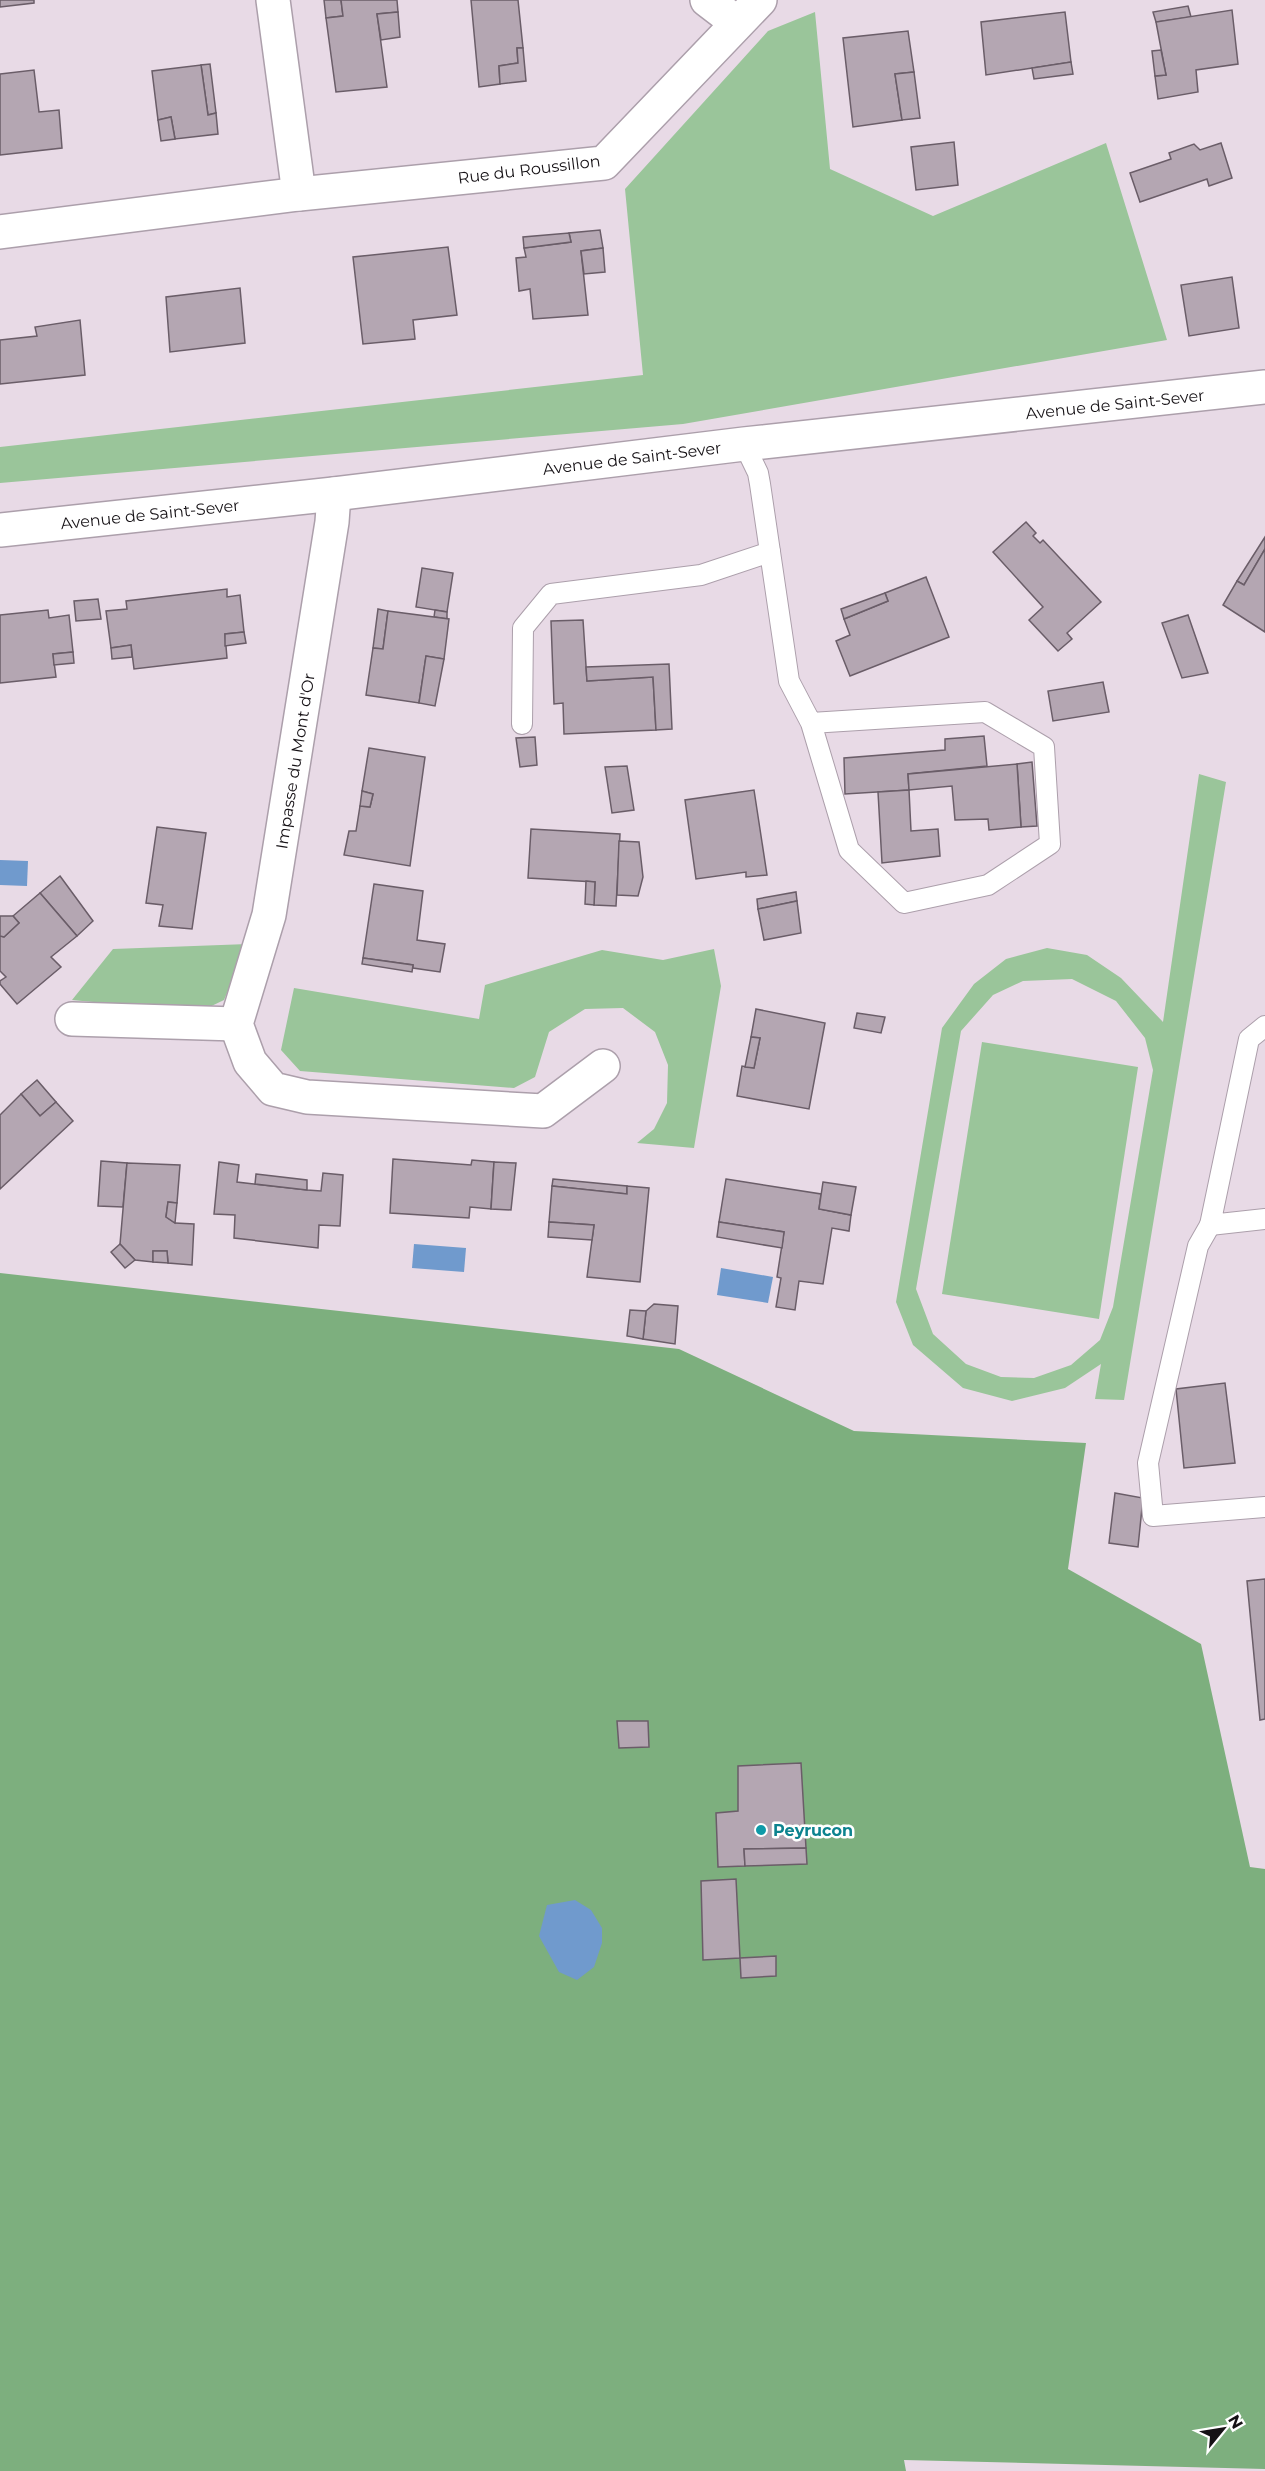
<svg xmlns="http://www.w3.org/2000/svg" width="1265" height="2471" viewBox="0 0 1265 2471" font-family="Montserrat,sans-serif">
  <rect width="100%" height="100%" fill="#e8dae6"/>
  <!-- green -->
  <g fill="#9ac59a" fill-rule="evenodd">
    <polygon points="815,12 830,169 933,216 1106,143 1167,340 683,424 0,483 0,447 643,375 625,189 768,31"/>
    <path d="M 1199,774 L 1226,782 L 1124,1400 L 1095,1399 L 1101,1364 L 1065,1388 L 1012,1401 L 963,1388 L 913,1345 L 896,1302 L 942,1028 L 974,984 L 1006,959 L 1047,948 L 1087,955 L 1121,978 L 1163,1022 ZM 1072,979 L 1116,1001 L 1145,1038 L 1153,1070 L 1113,1307 L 1100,1340 L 1071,1365 L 1034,1378 L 1001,1377 L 966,1364 L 933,1334 L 916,1289 L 961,1031 L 993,995 L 1023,981 Z"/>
    <polygon points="248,944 224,1000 199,1012 72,1000 113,949"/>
    <polygon points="714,949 721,986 694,1148 637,1143 654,1129 667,1103 668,1065 655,1032 623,1008 585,1009 549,1032 535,1077 514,1088 300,1071 281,1050 294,988 479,1019 485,985 602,950 663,960"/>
    <polygon points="982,1042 1138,1067 1099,1319 942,1294"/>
  </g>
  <!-- forest -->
  <polygon fill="#7daf7e" points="0,1273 679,1349 854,1431 1086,1443 1068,1569 1201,1644 1250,1867 1265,1869 1265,2469 904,2460 906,2471 0,2471"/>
  <!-- water -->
  <g fill="#709acd">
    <polygon points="0,860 28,861 27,886 0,885"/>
    <polygon points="414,1244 466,1248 464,1272 412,1268"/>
    <polygon points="721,1268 773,1277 768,1303 717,1295"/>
    <polygon points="575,1900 591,1910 602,1928 602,1943 594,1967 577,1980 559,1972 539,1936 547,1905"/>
  </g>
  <!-- building -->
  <g fill="#b4a6b2" stroke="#6a5d68" stroke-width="1.5">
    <polygon points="0,0 34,0 34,3 0,7"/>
    <polygon points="324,0 341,0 343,16 326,18"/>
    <polygon points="341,0 397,0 398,12 377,14 387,87 336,92 326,18 343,16"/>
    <polygon points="471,0 518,0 523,48 517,48 518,63 499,66 500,84 479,87"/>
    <polygon points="1188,6 1191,17 1156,22 1153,12"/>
    <polygon points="1232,10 1238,64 1196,70 1198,92 1158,99 1155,76 1166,75 1156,22"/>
    <polygon points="398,12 400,37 381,40 377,14"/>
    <polygon points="1065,12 1071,62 986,75 981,22"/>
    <polygon points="908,31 914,72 895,74 902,120 853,127 843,38"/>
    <polygon points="517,48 523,48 526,81 500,84 499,66 518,63"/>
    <polygon points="1161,50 1166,75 1155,76 1152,51"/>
    <polygon points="1071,62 1073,74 1034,79 1032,68"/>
    <polygon points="210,64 216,113 208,115 201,65"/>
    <polygon points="201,65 208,115 216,113 218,134 175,139 171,117 158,120 152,71"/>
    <polygon points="34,70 39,112 59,110 62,148 0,155 0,74"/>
    <polygon points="914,72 920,118 902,120 895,74"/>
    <polygon points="171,117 175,139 161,141 158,120"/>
    <polygon points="954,142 958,185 916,190 911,147"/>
    <polygon points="1221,143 1232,178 1209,186 1207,179 1140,202 1130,173 1171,159 1169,153 1194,144 1200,150"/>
    <polygon points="600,230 603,248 581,251 588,315 533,319 530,289 519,291 516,258 526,257 524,248 571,242 569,233"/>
    <polygon points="569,233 571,242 524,248 523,237"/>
    <polygon points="448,247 457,315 413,320 415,339 363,344 353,257"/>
    <polygon points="603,248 605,272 584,274 581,251"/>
    <polygon points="1232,277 1239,328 1189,336 1181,285"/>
    <polygon points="240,288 245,343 170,352 166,297"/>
    <polygon points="80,320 85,375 0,384 0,340 37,336 35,327"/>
    <polygon points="1026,522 1036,533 1033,536 1040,543 1043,540 1101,602 1067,633 1072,639 1058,651 1029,620 1043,607 993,552"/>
    <polygon points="1265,537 1265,549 1244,585 1237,581"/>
    <polygon points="1265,549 1265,632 1223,605 1237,581 1244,585"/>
    <polygon points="422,568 453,573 447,612 416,607"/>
    <polygon points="926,577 949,637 850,676 836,641 850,635 844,619 888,601 885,593"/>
    <polygon points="227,589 227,597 240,595 244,632 225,634 227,658 134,669 131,645 111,648 106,611 127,609 126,601"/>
    <polygon points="885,593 888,601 844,619 841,609"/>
    <polygon points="98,599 101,619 76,621 74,601"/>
    <polygon points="378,609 388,611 383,649 373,648"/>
    <polygon points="48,610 49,618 69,615 73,652 53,654 56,677 0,683 0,615"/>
    <polygon points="435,610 447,612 447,619 434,617"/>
    <polygon points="388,611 449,619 444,659 426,656 419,703 366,695 373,648 383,649"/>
    <polygon points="1188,615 1208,673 1182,678 1162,623"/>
    <polygon points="583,620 587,681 653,677 656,730 564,734 563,703 554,704 551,621"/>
    <polygon points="244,632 246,643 225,646 225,634"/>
    <polygon points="131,645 132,657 112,659 111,648"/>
    <polygon points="73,652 74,663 54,665 53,654"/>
    <polygon points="426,656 444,659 435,706 419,703"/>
    <polygon points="669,664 672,729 656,730 653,677 587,681 586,667"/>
    <polygon points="1103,682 1109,712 1053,721 1048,691"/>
    <polygon points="984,736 987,766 908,774 909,790 845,794 844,758 945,750 945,739"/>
    <polygon points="535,737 537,765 520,767 516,738"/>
    <polygon points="369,748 425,757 410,866 344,855 349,831 356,831 360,806 370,807 373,794 362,791"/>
    <polygon points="1032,762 1037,826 1021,827 1017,764"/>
    <polygon points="1017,764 1021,827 989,830 988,819 955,820 952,786 909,790 908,774"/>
    <polygon points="627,766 634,810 612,813 605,767"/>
    <polygon points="754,790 767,875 746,877 746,872 696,879 685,800"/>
    <polygon points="909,790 911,831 938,829 940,856 882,863 878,792"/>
    <polygon points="362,791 373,794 370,807 360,806"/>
    <polygon points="157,827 206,833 192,929 159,926 163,905 146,903"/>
    <polygon points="531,829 620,834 616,906 594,905 595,882 528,878"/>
    <polygon points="619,841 639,842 643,877 638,896 617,895"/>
    <polygon points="60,876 93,921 77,936 40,893"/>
    <polygon points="586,881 595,882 594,905 585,904"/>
    <polygon points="374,884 423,891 417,940 445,944 440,972 413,968 413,965 363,958"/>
    <polygon points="796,892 797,901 758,909 757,899"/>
    <polygon points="40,893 77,936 51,957 61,967 17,1004 0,984 0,981 6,977 0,971 0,936 4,937 19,923 13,916"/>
    <polygon points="797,901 801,933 764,940 758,909"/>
    <polygon points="0,916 13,916 19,923 4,937 0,936"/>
    <polygon points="363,958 413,965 412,972 362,964"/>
    <polygon points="756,1009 825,1023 809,1109 737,1096 742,1066 754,1068 760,1038 751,1037"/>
    <polygon points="857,1013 885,1017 881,1033 854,1028"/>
    <polygon points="751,1037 760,1038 754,1068 745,1067"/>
    <polygon points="37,1080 56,1102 40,1116 21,1094"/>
    <polygon points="21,1094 40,1116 56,1102 73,1121 0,1189 0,1115"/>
    <polygon points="393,1159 471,1165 472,1160 494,1162 491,1209 470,1207 469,1218 390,1213"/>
    <polygon points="101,1161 127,1163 123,1207 98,1206"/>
    <polygon points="219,1162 239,1165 237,1182 307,1190 321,1191 323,1173 343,1175 340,1226 319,1225 318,1248 234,1238 235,1215 214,1214"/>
    <polygon points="494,1162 516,1163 511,1210 491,1209"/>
    <polygon points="127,1163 180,1165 177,1203 168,1202 166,1217 175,1223 194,1224 192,1265 168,1263 167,1251 153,1251 153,1262 135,1260 120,1244"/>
    <polygon points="256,1174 307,1180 307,1190 255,1184"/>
    <polygon points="553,1179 627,1186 627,1194 552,1186"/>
    <polygon points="726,1179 821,1194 819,1209 851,1215 849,1231 832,1228 823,1284 799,1281 795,1310 776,1307 781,1278 777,1277 784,1232 719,1222"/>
    <polygon points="823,1182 856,1187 851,1215 819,1209"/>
    <polygon points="552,1186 627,1194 627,1186 649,1188 640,1282 587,1277 594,1225 549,1222"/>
    <polygon points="168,1202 177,1203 175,1223 166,1217"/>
    <polygon points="549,1222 594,1225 592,1240 548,1237"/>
    <polygon points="719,1222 784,1232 782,1248 717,1237"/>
    <polygon points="120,1244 135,1260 125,1268 111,1252"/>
    <polygon points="153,1251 167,1251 168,1263 153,1262"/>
    <polygon points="654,1304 678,1306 675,1344 643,1339 646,1311"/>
    <polygon points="630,1310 646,1311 643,1339 627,1336"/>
    <polygon points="1225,1383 1235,1463 1184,1468 1176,1389"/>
    <polygon points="1115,1493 1143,1498 1138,1547 1109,1543"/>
    <polygon points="1265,1579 1265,1719 1260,1720 1247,1581"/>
    <polygon points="617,1721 648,1721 649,1747 619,1748"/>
    <polygon points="801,1763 806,1848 744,1849 745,1866 718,1867 716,1813 738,1811 738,1766"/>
    <polygon points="806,1848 807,1864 745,1866 744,1849"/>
    <polygon points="736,1879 740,1958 703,1960 701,1881"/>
    <polygon points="776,1956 776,1976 741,1978 740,1958"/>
  </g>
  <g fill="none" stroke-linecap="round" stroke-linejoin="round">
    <!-- service casing -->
    <g stroke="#ac9fab" stroke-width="22">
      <g id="service">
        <polyline points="744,444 758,473 760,484 789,681 811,723 849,850 904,903 988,885 1050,844 1044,747 985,712 811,723"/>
        <polyline points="522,724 523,628 551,594 701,575 770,552"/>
        <polyline points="1265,1026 1249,1039 1210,1225 1265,1219"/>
        <polyline points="1210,1225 1198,1246 1148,1463 1153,1516 1265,1507"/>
      </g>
    </g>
    <!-- minor casing -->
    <g stroke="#ac9fab" stroke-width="36">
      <g id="minor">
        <polyline points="273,0 299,194"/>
        <polyline points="707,0 737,23"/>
        <polyline points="0,232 299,194 604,163 760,0"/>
        <polyline points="334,494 332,522 269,915 236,1024 250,1062 273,1089 307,1097 543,1111 603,1066"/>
        <polyline points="72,1019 236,1024"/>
      </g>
    </g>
    <!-- secondary casing -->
    <g stroke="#ac9fab" stroke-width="36">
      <polyline id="secondary" points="0,530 334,494 744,444 1265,387"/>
    </g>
    <!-- service -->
    <use href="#service" stroke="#fff" stroke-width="20"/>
    <!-- minor -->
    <use href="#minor" stroke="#fff" stroke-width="33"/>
    <!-- secondary -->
    <use href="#secondary" stroke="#fff" stroke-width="33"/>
  </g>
  <!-- markers -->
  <circle fill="#0f9aa8" stroke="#fff" stroke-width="2" cx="761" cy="1830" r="6"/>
  <g text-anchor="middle" stroke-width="5" stroke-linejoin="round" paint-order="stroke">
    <!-- street labels -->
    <g font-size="16" fill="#151115" stroke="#fff">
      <text transform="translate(529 169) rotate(-7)" y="6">Rue du Roussillon</text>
      <text transform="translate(1115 404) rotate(-6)" y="6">Avenue de Saint-Sever</text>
      <text transform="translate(632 458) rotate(-7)" y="6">Avenue de Saint-Sever</text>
      <text transform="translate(150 514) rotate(-6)" y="6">Avenue de Saint-Sever</text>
      <text transform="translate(295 761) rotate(-81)" y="6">Impasse du Mont d'Or</text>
    </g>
    <!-- culture labels -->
    <g font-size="16" font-weight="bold" fill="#0d838f" stroke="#fff" text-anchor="start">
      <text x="773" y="1836">Peyrucon</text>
    </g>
  </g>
  <!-- north arrow -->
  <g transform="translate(1223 2429) rotate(60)" stroke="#ffffff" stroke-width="4.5" paint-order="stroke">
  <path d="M0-4.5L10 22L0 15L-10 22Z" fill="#151115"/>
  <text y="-9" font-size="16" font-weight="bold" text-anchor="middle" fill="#151115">N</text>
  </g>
</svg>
